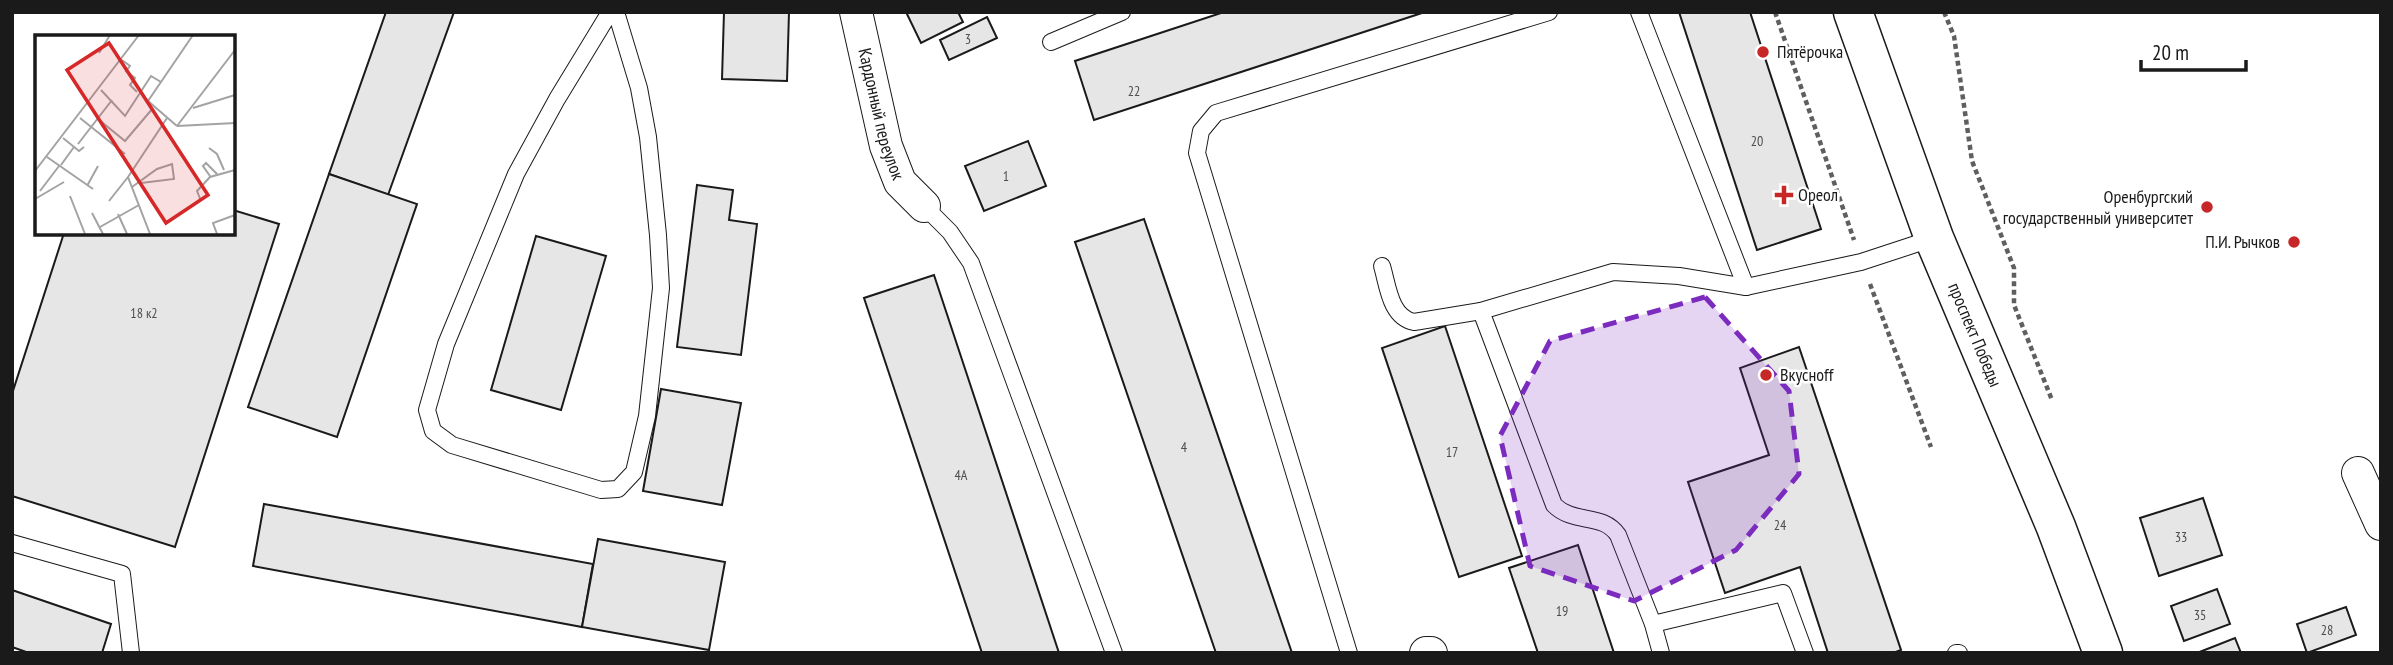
<svg xmlns="http://www.w3.org/2000/svg" width="2393" height="665" viewBox="0 0 2393 665" font-family="'PT Sans Narrow',sans-serif">
  <rect width="100%" height="100%" fill="#fff"/>
  <!-- building -->
  <g fill="#e6e6e6" stroke="#1a1a1a" stroke-width="2">
    <polygon points="386,12 454,12 388,195 329,174"/>
    <polygon points="724,12 789,12 787,81 722,79"/>
    <polygon points="906,12 958,12 963,22 921,43"/>
    <polygon points="1224,12 1425,12 1094,120 1075,61"/>
    <polygon points="1679,12 1750,12 1821,229 1757,250"/>
    <polygon points="987,17 997,38 949,60 940,40"/>
    <polygon points="1028,141 1046,186 984,211 965,166"/>
    <polygon points="329,174 417,204 337,437 248,407"/>
    <polygon points="697,185 733,190 729,220 757,224 741,355 677,347"/>
    <polygon points="233,210 279,224 175,547 12,496 12,394 64,233 233,233"/>
    <polygon points="1144,219 1292,653 1216,653 1075,242"/>
    <polygon points="536,236 606,256 561,410 491,390"/>
    <polygon points="934,275 1059,653 982,653 864,298"/>
    <polygon points="1445,326 1522,556 1459,577 1382,348"/>
    <polygon points="1799,347 1901,650 1893,653 1828,653 1800,567 1725,593 1688,482 1769,455 1740,368"/>
    <polygon points="661,389 741,403 722,505 643,491"/>
    <polygon points="2203,498 2222,555 2159,576 2140,518"/>
    <polygon points="264,504 593,564 582,627 253,566"/>
    <polygon points="598,539 725,562 709,650 582,627"/>
    <polygon points="1578,545 1614,653 1538,653 1509,568"/>
    <polygon points="2217,589 2230,624 2184,641 2171,606"/>
    <polygon points="12,590 111,624 102,653 29,653 12,647"/>
    <polygon points="2346,607 2356,635 2307,653 2297,624"/>
    <polygon points="2235,638 2241,653 2197,653"/>
  </g>
  <g fill="none" stroke-linecap="round" stroke-linejoin="round">
    <!-- service casing -->
    <g stroke="#1a1a1a" stroke-width="18">
      <g id="service">
        <polyline points="610,12 557,99 516,174 446,344 427,410 433,431 452,445 601,490 618,489 634,472 647,416 661,288 658,235 648,137 639,88 616,12"/>
        <polyline points="1639,12 1746,287"/>
        <polyline points="1051,42 1122,12"/>
        <polyline points="924,206 950,232 971,263 1114,653"/>
        <path d="M 1382,266 C 1388,286 1390,317 1414,322 L 1481,311"/>
        <polyline points="12,543 122,574 131,653"/>
        <polyline points="1653,624 1783,593 1805,653"/>
        <polyline points="1349,653 1197,153 1201,131 1216,113 1549,12"/>
        <path d="M 1661,653 L 1653,624 L 1618,535 C 1602,512 1574,525 1554,505 L 1481,311 L 1613,272 L 1679,276 L 1746,287 L 1861,262 L 1934,238"/>
        <polyline points="1956,653 1959,653"/>
      </g>
    </g>
    <!-- minor casing -->
    <g stroke="#1a1a1a" stroke-width="34">
      <g id="minor">
        <path id="s1" d="M 856,12 L 886,146 L 900,182 L 924,206"/>
        <polyline points="2358,473 2381,524"/>
        <polyline points="1426,653 1431,653"/>
      </g>
    </g>
    <!-- primary casing -->
    <g stroke="#1a1a1a" stroke-width="41">
      <g id="primary">
        <path id="s2" d="M 1853,12 L 1934,238 L 2056,527 L 2103,653"/>
      </g>
    </g>
    <!-- path -->
    <g stroke="#5f5f5f" stroke-width="4.5" stroke-dasharray="5 3.5" stroke-linecap="butt">
      <polyline points="1775,12 1854,240"/>
      <polyline points="1944,12 1954,36 1972,161 2014,268 2014,305 2052,400"/>
      <polyline points="1870,284 1931,447"/>
    </g>
    <!-- service -->
    <use href="#service" stroke="#fff" stroke-width="16"/>
    <!-- minor -->
    <use href="#minor" stroke="#fff" stroke-width="32"/>
    <!-- primary -->
    <use href="#primary" stroke="#fff" stroke-width="38"/>
  </g>
  <!-- marked area -->
  <path fill="#7b2cbf" fill-opacity="0.2" stroke="#7b2cbf" stroke-width="5" stroke-dasharray="14 9" stroke-linejoin="round" d="M 1705,297 L 1789,391 L 1799,474 L 1736,550 L 1634,601 L 1530,566 L 1500,436 L 1550,341 Z"/>
  <!-- markers -->
  <g fill="#c62828" stroke="#fff" stroke-width="2.5">
    <circle cx="1763" cy="52" r="7"/>
    <path d="M1780.5 184.5h7v7h7v7h-7v7h-7v-7h-7v-7h7z"/>
    <circle cx="2207" cy="207" r="7"/>
    <circle cx="2294" cy="242" r="7"/>
    <circle cx="1766" cy="375" r="7"/>
  </g>
  <g text-anchor="middle" stroke-width="5" stroke-linejoin="round" paint-order="stroke">
    <!-- number labels -->
    <g font-size="14" fill="#4d4d4d">
      <text x="968" y="44">3</text>
      <text x="1134" y="96">22</text>
      <text x="1757" y="146">20</text>
      <text x="1006" y="181">1</text>
      <text x="144" y="318">18 к2</text>
      <text x="1184" y="452">4</text>
      <text x="1452" y="457">17</text>
      <text x="961" y="480">4А</text>
      <text x="1780" y="530">24</text>
      <text x="2181" y="542">33</text>
      <text x="1562" y="616">19</text>
      <text x="2200" y="620">35</text>
      <text x="2327" y="635">28</text>
    </g>
    <!-- poi labels -->
    <g font-size="18" fill="#1a1a1a" stroke="#fff" text-anchor="start">
      <text x="1777" y="58">Пятёрочка</text>
      <text x="1798" y="201">Ореол</text>
      <text x="2193" y="203" text-anchor="end">Оренбургский<tspan x="2193" dy="21">государственный университет</tspan></text>
      <text x="2280" y="248" text-anchor="end">П.И. Рычков</text>
      <text x="1780" y="381">Вкусноff</text>
    </g>
    <!-- street labels -->
    <g font-size="18" fill="#1a1a1a" stroke="#fff">
      <text dy="6" stroke="none"><textPath href="#s1" startOffset="105">Кардонный переулок</textPath></text>
      <text dy="6" stroke="none"><textPath href="#s2" startOffset="345">проспект Победы</textPath></text>
    </g>
  </g>
  <!-- overview -->
  <g transform="translate(35 35)">
    <rect width="200" height="200" fill="#fff"/>
    <path fill="none" stroke="#a3a3a3" stroke-width="2" d="M 64,18 L 75,0M 87,25 L 95,31 L 91,36 L 100,43 L 95,50 L 102,57M 66,55 L 90,81 L 116,41 L 126,47M 158,73 L 200,60M 45,83 L 90,119M 63,84 L 90,106 L 118,73M 142,91 L 113,66 L 158,0M 142,91 L 200,15M 142,91 L 200,88M 28,103 L 44,116 L 49,112M 43,109 L 77,65M 174,113 L 182,119 L 189,135M 12,122 L 58,154M 26,130 L 39,112M 0,136 L 104,0M 175,141 L 168,131 L 171,128 L 182,139M 52,151 L 63,131M 97,152 L 122,134 L 137,129 L 139,144 L 106,148M 5,156 L 24,131M 35,161 L 50,199M 0,164 L 29,147M 74,166 L 93,142M 166,166 L 162,156 L 175,142 L 200,135M 57,178 L 68,199M 83,179 L 92,199M 65,192 L 104,170M 115,199 L 93,142 L 132,83M 182,199 L 178,188 L 200,180"/>
    <path fill="#d62828" fill-opacity="0.15" stroke="#d62828" stroke-width="3.5" d="M 74,8 L 173,160 L 131,188 L 32,35 Z"/>
    <rect width="200" height="200" fill="none" stroke="#1a1a1a" stroke-width="3.5"/>
  </g>
  <!-- border -->
  <rect width="2393" height="665" fill="none" stroke="#1a1a1a" stroke-width="28"/>
  <!-- scale -->
  <path d="M2141 60v10h105v-10" fill="none" stroke="#1a1a1a" stroke-width="3.5"/>
  <text x="2152" y="60" font-size="21" fill="#1a1a1a" stroke="#ffffff" stroke-width="5" paint-order="stroke">20 m</text>
</svg>
